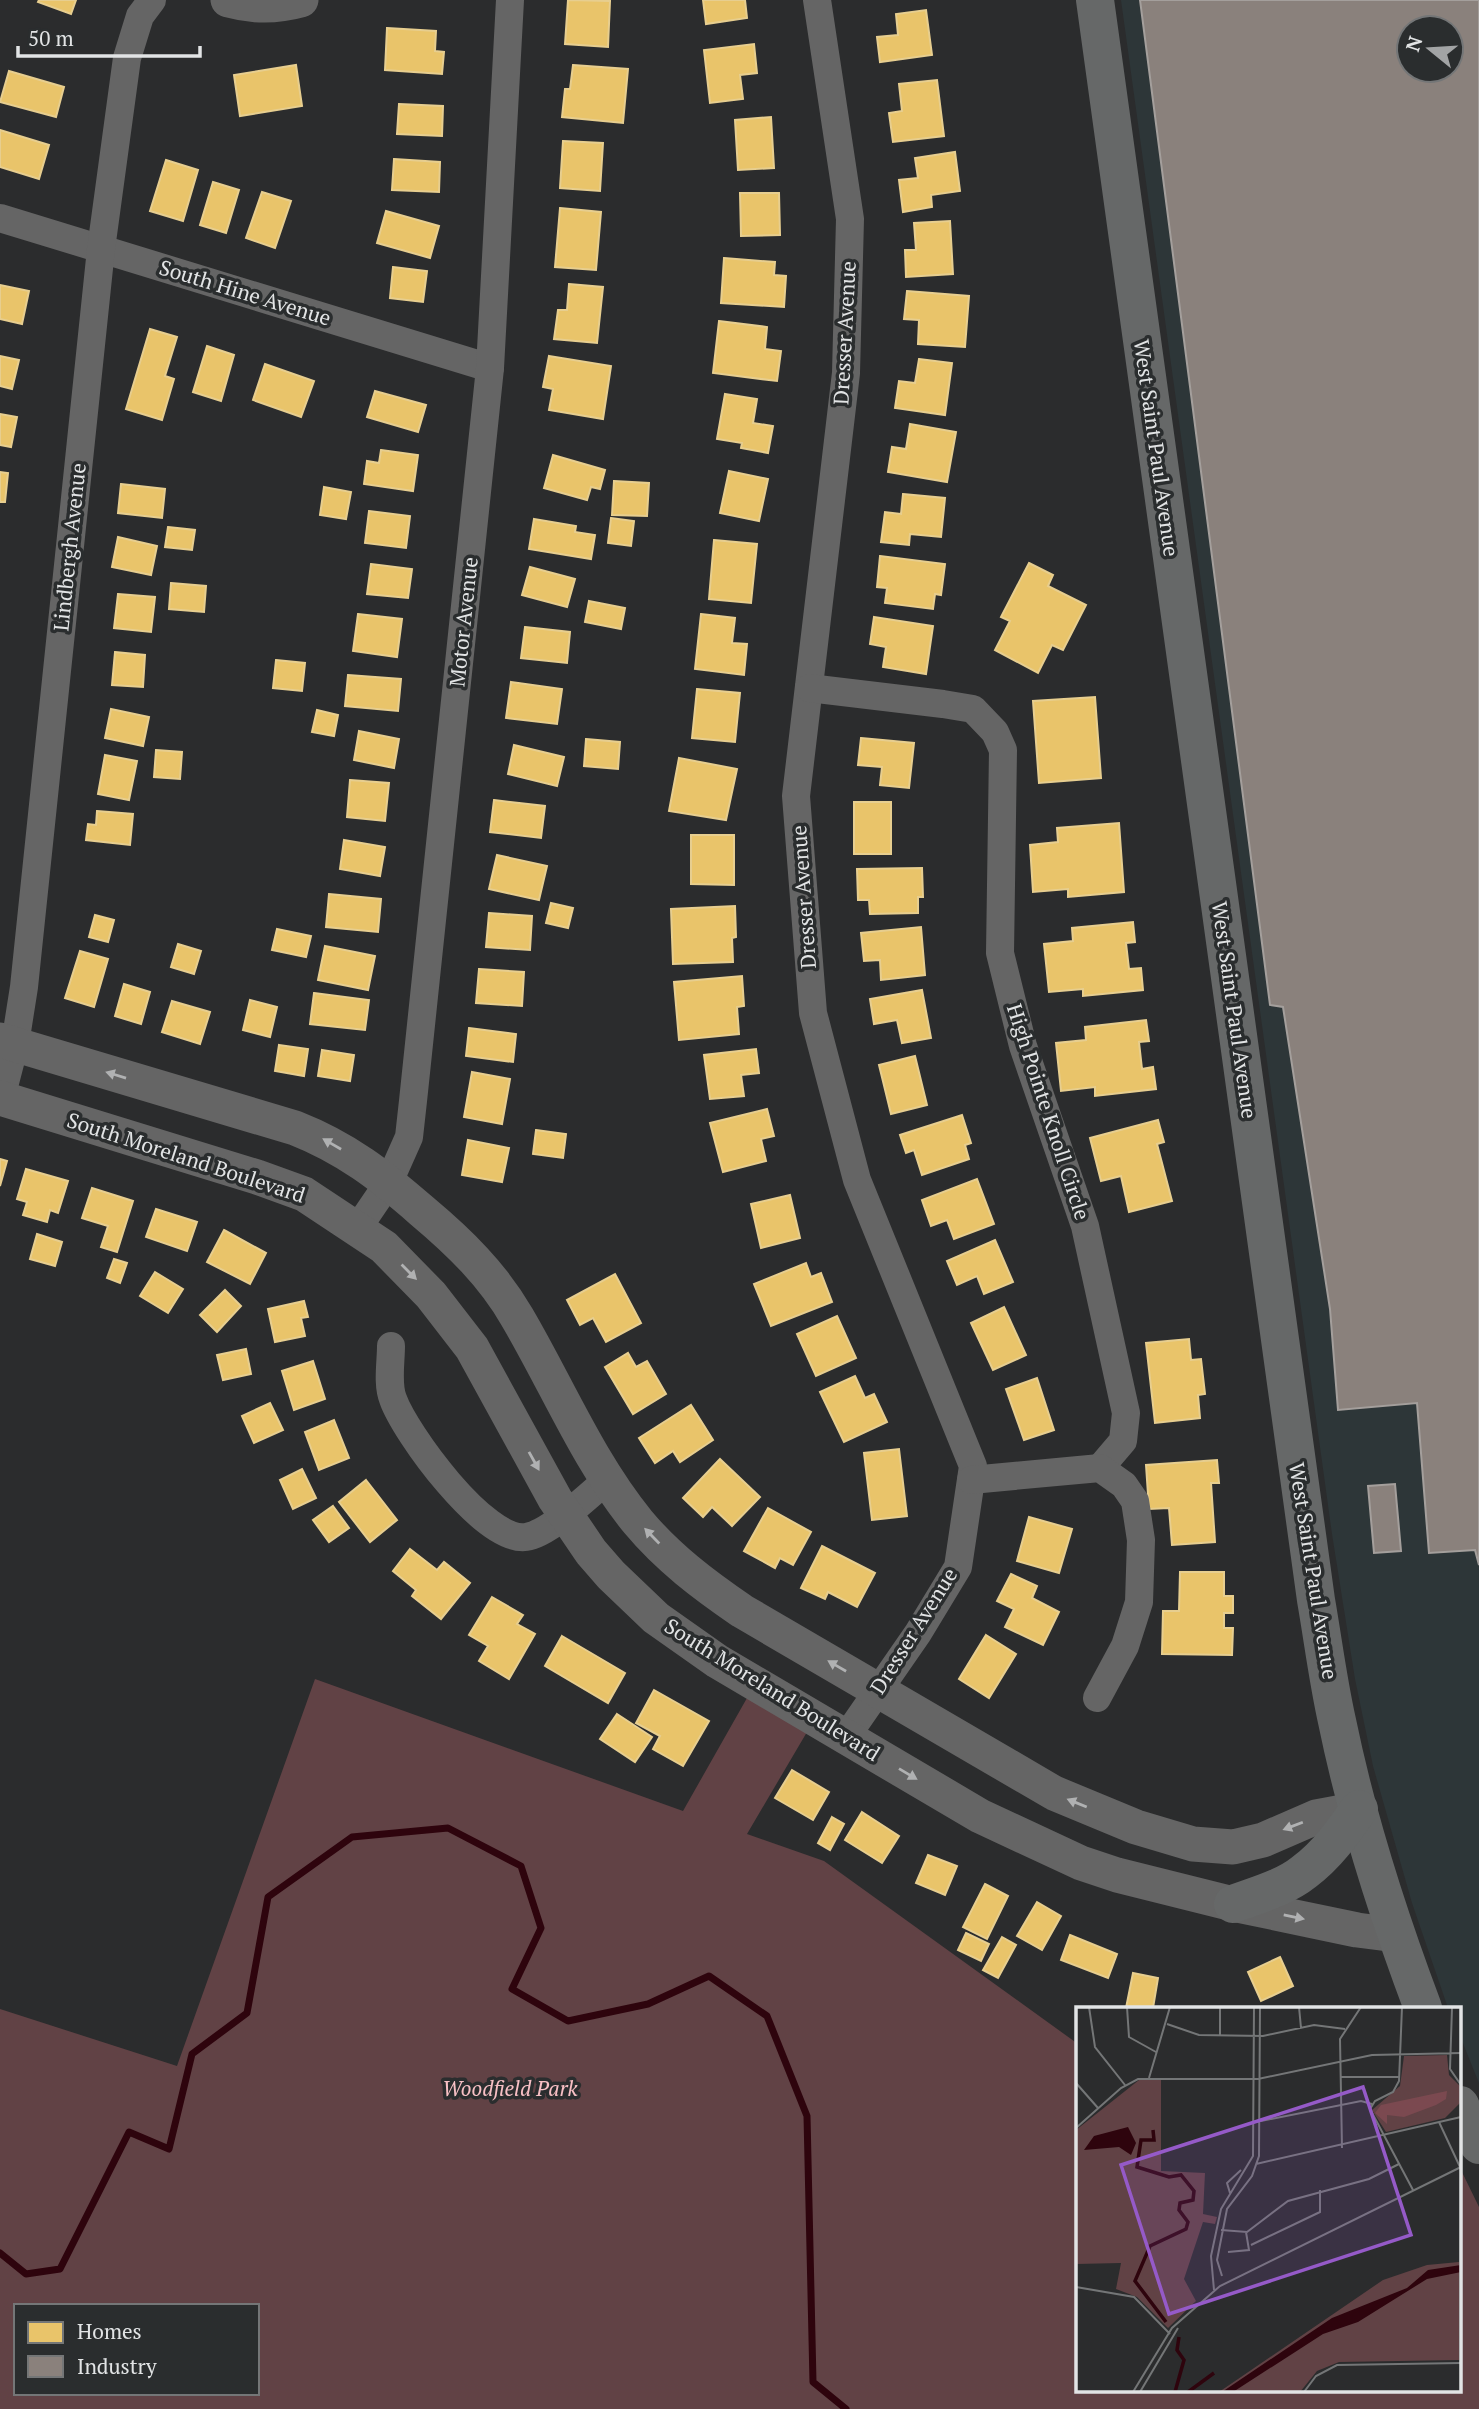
<svg xmlns="http://www.w3.org/2000/svg" width="1479" height="2409" viewBox="0 0 1479 2409" font-family="'PT Serif',serif">
  <rect width="100%" height="100%" fill="#2b2c2d"/>
  <!-- built -->
  <path fill="#2d3638" fill-rule="evenodd" d="M 1121,0 L 1479,0 L 1479,2083 L 1460,2036 L 1460,2008 L 1448,2008 L 1412,1903 L 1373,1766 L 1355,1679 L 1332,1534 ZM 1409,28 L 1451,28 L 1451,70 L 1409,70 Z"/>
  <!-- green -->
  <path fill="#614245" fill-rule="evenodd" d="M 315,1679 L 683,1811 L 747,1698 L 807,1732 L 747,1834 L 824,1861 L 1078,2044 L 1078,2390 L 1460,2390 L 1460,2168 L 1479,2207 L 1479,2409 L 0,2409 L 0,2009 L 177,2066 ZM 16,2306 L 257,2306 L 257,2393 L 16,2393 Z"/>
  <!-- homes -->
  <g fill="#e9c46a" stroke="#e7ce8f" stroke-width="2">
    <polygon points="39,0 76,0 71,14 38,2"/>
    <polygon points="568,0 610,1 608,47 565,44"/>
    <polygon points="703,0 745,0 747,18 706,24"/>
    <polygon points="926,10 932,55 880,62 877,37 898,35 896,14"/>
    <polygon points="387,28 436,31 435,51 444,52 442,74 385,70"/>
    <polygon points="754,44 757,73 740,75 743,99 710,103 704,50"/>
    <polygon points="296,65 302,106 240,116 234,75"/>
    <polygon points="573,65 628,69 623,123 562,117 565,89 570,89"/>
    <polygon points="9,71 64,87 56,117 0,102"/>
    <polygon points="937,80 944,136 893,142 889,113 902,111 899,84"/>
    <polygon points="399,104 443,106 442,136 397,134"/>
    <polygon points="771,117 774,168 738,170 735,120"/>
    <polygon points="0,130 49,145 39,179 0,167"/>
    <polygon points="563,141 603,143 600,191 560,188"/>
    <polygon points="955,152 960,191 931,195 932,207 903,212 899,180 918,178 915,158"/>
    <polygon points="394,159 440,162 439,192 392,190"/>
    <polygon points="166,160 198,170 183,221 150,211"/>
    <polygon points="213,182 239,190 226,233 200,225"/>
    <polygon points="262,192 291,201 275,248 246,238"/>
    <polygon points="740,193 779,193 780,235 741,236"/>
    <polygon points="560,208 601,212 596,270 555,267"/>
    <polygon points="386,211 439,226 430,258 377,243"/>
    <polygon points="950,221 953,274 906,277 905,250 916,250 914,223"/>
    <polygon points="724,258 775,262 774,275 786,276 784,307 721,303"/>
    <polygon points="393,267 427,271 423,302 390,298"/>
    <polygon points="569,284 603,287 597,343 554,339 558,310 567,310"/>
    <polygon points="0,285 29,291 22,324 0,319"/>
    <polygon points="907,291 969,296 965,347 918,344 919,320 904,319"/>
    <polygon points="719,321 767,327 765,349 781,351 777,381 713,373"/>
    <polygon points="150,329 177,337 165,376 174,379 162,420 126,409"/>
    <polygon points="207,346 234,355 221,401 193,392"/>
    <polygon points="0,356 19,360 12,389 0,386"/>
    <polygon points="549,356 611,366 603,419 549,410 553,389 543,387"/>
    <polygon points="919,359 952,363 945,415 895,408 899,381 915,383"/>
    <polygon points="265,364 314,381 301,417 253,400"/>
    <polygon points="375,391 426,405 418,432 367,417"/>
    <polygon points="725,394 757,399 753,423 773,426 768,453 741,448 742,443 717,439"/>
    <polygon points="0,414 17,417 11,447 0,445"/>
    <polygon points="910,424 956,432 947,482 888,472 892,447 906,449"/>
    <polygon points="381,450 418,455 413,491 364,484 367,461 379,463"/>
    <polygon points="553,455 605,470 600,489 591,487 587,500 544,488"/>
    <polygon points="729,471 768,479 759,521 720,513"/>
    <polygon points="0,472 8,473 5,502 0,502"/>
    <polygon points="614,481 649,483 647,516 612,515"/>
    <polygon points="121,484 165,489 162,518 118,513"/>
    <polygon points="324,487 351,492 346,519 320,515"/>
    <polygon points="903,494 945,498 941,537 910,534 909,545 881,542 885,512 901,514"/>
    <polygon points="369,511 410,516 406,548 365,543"/>
    <polygon points="611,518 634,521 631,546 608,543"/>
    <polygon points="534,519 576,526 575,532 595,535 591,559 529,549"/>
    <polygon points="168,527 195,530 192,550 165,547"/>
    <polygon points="118,537 157,546 151,575 112,567"/>
    <polygon points="714,540 757,544 751,603 709,599"/>
    <polygon points="880,556 945,564 941,595 935,594 933,609 885,603 887,588 877,587"/>
    <polygon points="1029,563 1053,575 1048,586 1086,605 1063,650 1052,645 1038,673 995,650 1010,621 1001,617"/>
    <polygon points="371,564 412,569 408,598 367,594"/>
    <polygon points="530,567 575,579 567,607 522,595"/>
    <polygon points="171,583 206,586 204,612 169,609"/>
    <polygon points="118,594 155,597 151,632 114,628"/>
    <polygon points="589,601 625,608 621,629 585,622"/>
    <polygon points="358,614 402,619 397,657 353,651"/>
    <polygon points="701,614 735,618 732,643 747,644 744,675 695,669"/>
    <polygon points="874,617 933,626 926,674 883,667 886,647 870,644"/>
    <polygon points="525,627 570,632 567,663 521,658"/>
    <polygon points="115,652 145,655 143,687 112,685"/>
    <polygon points="276,660 305,663 302,691 273,688"/>
    <polygon points="348,675 401,679 398,711 345,706"/>
    <polygon points="511,682 562,689 557,724 506,718"/>
    <polygon points="697,689 740,693 735,742 692,738"/>
    <polygon points="1095,697 1101,778 1039,783 1033,701"/>
    <polygon points="111,709 149,717 143,746 105,738"/>
    <polygon points="317,710 338,715 334,736 312,732"/>
    <polygon points="359,731 399,739 394,768 354,760"/>
    <polygon points="861,738 914,743 909,788 880,785 882,767 858,765"/>
    <polygon points="586,739 620,742 618,769 584,766"/>
    <polygon points="514,745 564,757 557,786 508,774"/>
    <polygon points="156,750 182,752 180,779 154,777"/>
    <polygon points="105,755 137,761 129,800 98,794"/>
    <polygon points="679,758 737,769 726,820 669,811"/>
    <polygon points="350,780 389,783 385,821 347,817"/>
    <polygon points="494,800 545,806 541,838 490,832"/>
    <rect x="854" y="802" width="37" height="52"/>
    <polygon points="97,811 133,814 130,845 86,840 88,824 96,825"/>
    <polygon points="1119,823 1124,892 1068,897 1068,889 1033,892 1030,845 1058,842 1057,828"/>
    <polygon points="691,835 734,835 734,885 691,884"/>
    <polygon points="344,840 385,847 380,876 340,869"/>
    <polygon points="497,855 547,866 539,900 489,889"/>
    <polygon points="922,868 923,897 918,897 918,913 870,914 869,900 858,900 857,869"/>
    <polygon points="329,894 381,899 378,932 326,927"/>
    <polygon points="551,903 573,908 568,928 546,923"/>
    <polygon points="735,906 736,937 732,938 733,962 673,964 671,909"/>
    <polygon points="489,913 532,916 530,950 486,947"/>
    <polygon points="95,915 114,920 108,942 89,937"/>
    <polygon points="1133,922 1135,942 1126,943 1129,969 1141,968 1143,990 1083,996 1083,989 1049,992 1044,944 1073,941 1072,928"/>
    <polygon points="921,927 925,975 881,980 880,960 864,961 861,933"/>
    <polygon points="277,929 311,936 306,957 272,950"/>
    <polygon points="178,944 201,951 194,974 171,967"/>
    <polygon points="325,946 375,956 368,990 318,980"/>
    <polygon points="80,951 108,959 94,1007 65,998"/>
    <polygon points="479,969 524,972 522,1006 476,1003"/>
    <polygon points="742,976 744,1006 737,1007 739,1034 679,1040 674,982"/>
    <polygon points="124,984 150,992 141,1024 115,1016"/>
    <polygon points="922,990 931,1038 902,1043 897,1020 874,1024 870,999"/>
    <polygon points="314,993 369,1000 365,1030 310,1024"/>
    <polygon points="250,1000 277,1007 270,1037 243,1030"/>
    <polygon points="172,1001 210,1012 200,1044 162,1032"/>
    <polygon points="1146,1020 1149,1041 1139,1042 1142,1069 1153,1067 1156,1089 1095,1096 1095,1087 1061,1091 1056,1043 1086,1040 1085,1027"/>
    <polygon points="469,1028 516,1034 513,1062 466,1056"/>
    <polygon points="279,1045 308,1049 304,1076 275,1071"/>
    <polygon points="756,1049 759,1073 741,1075 744,1096 710,1099 704,1055"/>
    <polygon points="322,1050 354,1055 350,1081 318,1076"/>
    <polygon points="915,1056 927,1105 891,1114 879,1065"/>
    <polygon points="472,1072 510,1079 502,1124 464,1117"/>
    <polygon points="767,1109 774,1136 761,1139 766,1161 723,1172 710,1123"/>
    <polygon points="962,1115 971,1143 965,1145 969,1159 922,1175 914,1150 906,1153 900,1135"/>
    <polygon points="1158,1120 1164,1142 1157,1144 1172,1201 1129,1212 1121,1176 1101,1181 1090,1138"/>
    <polygon points="536,1130 566,1134 563,1158 533,1154"/>
    <polygon points="468,1140 509,1148 502,1182 462,1175"/>
    <polygon points="0,1159 7,1161 0,1186"/>
    <polygon points="26,1169 68,1181 58,1213 50,1210 47,1222 23,1215 27,1202 17,1199"/>
    <polygon points="977,1179 994,1224 954,1239 947,1220 931,1226 922,1200"/>
    <polygon points="92,1188 133,1201 117,1252 101,1247 108,1226 82,1218"/>
    <polygon points="790,1195 800,1238 761,1248 751,1204"/>
    <polygon points="156,1209 197,1222 187,1251 146,1237"/>
    <polygon points="224,1230 266,1253 250,1284 207,1262"/>
    <polygon points="37,1234 62,1242 55,1266 30,1259"/>
    <polygon points="995,1240 1013,1282 984,1294 977,1276 957,1285 947,1261"/>
    <polygon points="114,1259 127,1263 120,1283 107,1278"/>
    <polygon points="806,1263 811,1277 821,1273 832,1302 771,1326 754,1284"/>
    <polygon points="155,1272 183,1289 168,1313 140,1296"/>
    <polygon points="615,1274 641,1323 606,1342 593,1318 580,1325 567,1300"/>
    <polygon points="225,1290 241,1306 217,1332 200,1315"/>
    <polygon points="304,1301 308,1317 301,1318 305,1336 275,1342 268,1309"/>
    <polygon points="1004,1307 1026,1355 993,1370 971,1323"/>
    <polygon points="837,1316 856,1358 816,1376 797,1334"/>
    <polygon points="1189,1339 1191,1360 1201,1359 1205,1394 1198,1395 1200,1418 1155,1423 1146,1343"/>
    <polygon points="246,1349 251,1374 223,1380 217,1355"/>
    <polygon points="628,1353 636,1367 647,1361 666,1394 633,1414 605,1367"/>
    <polygon points="313,1361 325,1399 294,1410 282,1371"/>
    <polygon points="855,1376 865,1398 874,1394 887,1422 844,1442 820,1392"/>
    <polygon points="1037,1378 1054,1430 1024,1440 1006,1389"/>
    <polygon points="270,1403 283,1430 254,1443 242,1416"/>
    <polygon points="691,1405 713,1440 680,1462 673,1451 655,1463 639,1438"/>
    <polygon points="334,1420 349,1458 319,1470 305,1432"/>
    <polygon points="899,1449 907,1516 872,1520 864,1453"/>
    <polygon points="720,1459 760,1497 732,1526 712,1507 703,1517 683,1498"/>
    <polygon points="1217,1460 1219,1483 1211,1483 1215,1542 1172,1545 1169,1508 1149,1509 1146,1465"/>
    <polygon points="302,1469 316,1498 293,1509 280,1480"/>
    <polygon points="366,1480 397,1520 370,1542 339,1502"/>
    <polygon points="333,1506 349,1528 329,1542 313,1520"/>
    <polygon points="768,1508 811,1532 793,1565 780,1558 775,1568 744,1551"/>
    <polygon points="1029,1517 1072,1529 1059,1573 1017,1561"/>
    <polygon points="822,1546 875,1573 857,1607 828,1592 825,1599 801,1588"/>
    <polygon points="410,1549 437,1570 444,1562 470,1583 441,1619 412,1596 416,1590 393,1571"/>
    <polygon points="1180,1572 1224,1572 1224,1596 1233,1596 1233,1613 1224,1613 1224,1628 1233,1628 1232,1655 1162,1654 1163,1611 1179,1611"/>
    <polygon points="1011,1574 1037,1586 1032,1598 1059,1612 1043,1645 1005,1627 1014,1609 997,1601"/>
    <polygon points="492,1597 523,1615 517,1624 535,1634 509,1679 479,1661 488,1646 469,1635"/>
    <polygon points="986,1635 1016,1654 989,1698 959,1679"/>
    <polygon points="562,1636 625,1673 608,1703 545,1666"/>
    <polygon points="654,1690 709,1721 683,1766 653,1749 660,1736 636,1723"/>
    <polygon points="617,1714 652,1737 635,1762 600,1739"/>
    <polygon points="792,1770 829,1792 813,1820 775,1798"/>
    <polygon points="862,1812 899,1836 882,1863 845,1840"/>
    <polygon points="832,1817 844,1824 830,1850 818,1843"/>
    <polygon points="928,1855 957,1866 945,1895 916,1883"/>
    <polygon points="985,1884 1008,1896 987,1939 963,1927"/>
    <polygon points="1037,1902 1061,1916 1042,1950 1017,1936"/>
    <polygon points="966,1933 989,1944 981,1961 958,1950"/>
    <polygon points="1070,1935 1117,1954 1108,1978 1061,1960"/>
    <polygon points="1002,1937 1016,1945 998,1978 983,1970"/>
    <polygon points="1280,1957 1293,1986 1261,2001 1248,1972"/>
    <polygon points="1133,1973 1158,1978 1153,2008 1126,2008"/>
  </g>
  <!-- industry -->
  <g fill="#8a817c" stroke="#a49f9c" stroke-width="2" fill-rule="evenodd">
    <path d="M 1140,0 L 1479,0 L 1479,1565 L 1475,1550 L 1429,1553 L 1417,1403 L 1338,1410 L 1330,1309 L 1283,1007 L 1270,1005 ZM 1409,28 L 1451,28 L 1451,70 L 1409,70 Z"/>
    <polygon points="1395,1484 1401,1551 1374,1553 1368,1486"/>
  </g>
  <g fill="none" stroke-linecap="round" stroke-linejoin="round">
    <!-- stream -->
    <polyline stroke="#2e040d" stroke-width="7" points="0,2253 26,2274 60,2269 129,2132 169,2149 192,2054 247,2013 268,1897 352,1837 448,1828 521,1866 541,1928 512,1989 568,2021 648,2004 709,1976 767,2016 807,2116 813,2382 846,2409"/>
    <!-- minor -->
    <g stroke="#656565" stroke-width="28">
      <polyline points="817,0 850,219 846,373 796,796 813,1013 857,1180 973,1466 958,1567 918,1633 846,1737"/>
      <polyline points="0,218 490,368"/>
      <polyline points="809,688 943,704 973,709 995,732 1003,750 1000,953 1023,1046 1085,1226 1126,1413 1123,1441 1100,1468"/>
      <polyline points="1,1098 15,1044 24,987 101,249 127,58 140,16 152,0"/>
      <polyline points="357,1229 389,1182 409,1137 413,1101 490,368 510,0"/>
      <path d="M 391,1346 C 391,1362 387,1384 393,1399 C 405,1433 485,1543 526,1537 C 549,1534 589,1495 608,1479"/>
      <polyline points="971,1480 1100,1468 1124,1485 1135,1501 1141,1540 1139,1602 1125,1646 1097,1698"/>
    </g>
    <!-- tertiary -->
    <g stroke="#656565" stroke-width="35">
      <path d="M 228,0 C 253,7 276,7 301,0"/>
      <path d="M 0,1040 L 295,1128 C 346,1148 382,1176 422,1211 C 459,1242 493,1275 517,1317 C 557,1385 588,1461 638,1522 C 668,1558 704,1585 742,1611 L 1054,1793 L 1136,1827 L 1193,1844 L 1233,1847 L 1263,1840 L 1316,1817 L 1359,1809"/>
      <polyline points="0,1098 257,1177 304,1194 384,1247 431,1295 472,1348 555,1499 591,1552 611,1575 656,1618 717,1661 980,1816 1081,1863 1117,1875 1233,1904 1357,1930 1396,1935"/>
    </g>
    <!-- secondary -->
    <g stroke="#666868" stroke-width="38">
      <path d="M 1095,0 L 1316,1600 C 1323,1640 1328,1681 1337,1721 C 1357,1819 1388,1915 1423,2008"/>
      <path d="M 1233,1904 C 1257,1895 1284,1888 1304,1872 C 1327,1855 1343,1832 1359,1809"/>
      <polyline points="1460,2105 1479,2145"/>
    </g>
  </g>
  <!-- one-way arrows -->
  <defs><path id="oneway-solid" d="M-6-.8H1V-3.2L6.5 0L1 3.2V.8H-6Z" transform="scale(1.75)"/></defs>
  <g fill="#b0b1b2">
    <use href="#oneway-solid" transform="translate(116 1075) rotate(-163)"/>
    <use href="#oneway-solid" transform="translate(332 1144) rotate(-150)"/>
    <use href="#oneway-solid" transform="translate(409 1272) rotate(45)"/>
    <use href="#oneway-solid" transform="translate(534 1461) rotate(61)"/>
    <use href="#oneway-solid" transform="translate(652 1536) rotate(-134)"/>
    <use href="#oneway-solid" transform="translate(837 1666) rotate(-150)"/>
    <use href="#oneway-solid" transform="translate(908 1774) rotate(31)"/>
    <use href="#oneway-solid" transform="translate(1077 1803) rotate(-158)"/>
    <use href="#oneway-solid" transform="translate(1293 1826) rotate(159)"/>
    <use href="#oneway-solid" transform="translate(1294 1917) rotate(12)"/>
  </g>
  <g text-anchor="middle" stroke-width="7" stroke-linejoin="round" paint-order="stroke">
    <!-- street labels -->
    <g font-size="21" fill="#e2e4e5" stroke="#2a2d2e">
      <text transform="translate(245 293) rotate(17)" y="7">South Hine Avenue</text>
      <text transform="translate(845 333) rotate(-87)" y="7">Dresser Avenue</text>
      <text transform="translate(1156 448) rotate(82)" y="7">West Saint Paul Avenue</text>
      <text transform="translate(70 547) rotate(-84)" y="7">Lindbergh Avenue</text>
      <text transform="translate(464 622) rotate(-84)" y="7">Motor Avenue</text>
      <text transform="translate(804 897) rotate(-94)" y="7">Dresser Avenue</text>
      <text transform="translate(1234 1010) rotate(82)" y="7">West Saint Paul Avenue</text>
      <text transform="translate(1048 1112) rotate(72)" y="7">High Pointe Knoll Circle</text>
      <text transform="translate(186 1158) rotate(18)" y="7">South Moreland Boulevard</text>
      <text transform="translate(1313 1571) rotate(81)" y="7">West Saint Paul Avenue</text>
      <text transform="translate(914 1631) rotate(-58)" y="7">Dresser Avenue</text>
      <text transform="translate(772 1690) rotate(32)" y="7">South Moreland Boulevard</text>
    </g>
    <!-- park labels -->
    <g font-size="21" font-style="italic" fill="#f8c0c5" stroke="#2a2d2e">
      <text x="510" y="2096">Woodfield Park</text>
    </g>
  </g>
  <!-- overview -->
  <g transform="translate(1076 2007)">
    <rect width="385" height="385" fill="#2b2c2d"/>
    <path d="M 328,49 L 371,48 L 373,68 L 385,80 L 385,95 L 369,111 L 310,125 L 296,103 L 324,79 ZM 63,73 L 85,73 L 85,164 L 129,166 L 127,207 L 141,210 L 139,217 L 127,215 L 108,272 L 120,294 L 92,321 L 61,290 L 40,282 L 45,256 L 0,257 L 0,123 ZM 383,255 L 383,353 L 263,355 L 241,364 L 224,385 L 143,385 L 307,273 L 351,258 Z" fill="#614245"/>
    <path d="M 371,84 L 370,92 L 360,98 L 328,110 L 311,108 L 311,117 L 299,106 L 305,98 Z" fill="#7b4950"/>
    <path d="M 52,120 L 60,136 L 55,148 L 43,140 L 8,143 L 18,129 ZM 385,258 L 385,265 L 351,272 L 282,315 L 247,327 L 157,385 L 146,385 L 256,311 L 331,281 L 352,263 Z" fill="#2e040d"/>
    <path fill="none" stroke="#2e040d" stroke-width="3.5" d="M 77,123 L 78,133 L 65,133 L 61,160 L 93,170 L 105,168 L 118,184 L 117,193 L 104,196 L 103,203 L 112,215 L 110,222 L 74,239 L 59,274 L 90,315M 99,385 L 108,353 L 101,343 L 103,330M 112,385 L 138,366"/>
    <path fill="none" stroke="#747677" stroke-width="2" d="M 13,0 L 19,40 L 49,78M 51,0 L 53,30 L 80,45M 223,0 L 225,21M 326,0 L 323,74 L 317,85 L 299,94 L 294,102 L 337,183M 376,1 L 374,62 L 385,78M 91,17 L 123,28 L 187,29 L 238,18 L 269,22M 144,28 L 144,0M 265,70 L 323,70M 73,71 L 94,0M 0,76 L 22,101M 180,115 L 285,94 L 296,97M 363,115 L 384,160M 0,121 L 45,81 L 62,72 L 182,72 L 296,48 L 385,46M 266,141 L 264,32 L 285,0M 180,157 L 385,110M 154,186 L 151,176 L 165,163M 145,223 L 171,225 L 212,194 L 293,172 L 323,157M 175,238 L 244,205 L 244,183M 152,245 L 173,243 L 170,225M 146,269 L 141,253 L 151,202 L 176,169 L 183,149 L 184,0M 0,280 L 58,290 L 94,327M 138,283 L 135,249 L 145,202 L 177,149 L 178,0M 57,385 L 96,321 L 144,279 L 385,160M 64,385 L 102,321M 228,385 L 240,369 L 261,358 L 385,356"/>
    <path fill="#955ac8" fill-opacity="0.15" stroke="#955ac8" stroke-width="3.5" d="M 287,80 L 335,228 L 93,307 L 45,158 Z"/>
    <rect width="385" height="385" fill="none" stroke="#e2e4e5" stroke-width="3.5"/>
  </g>
  <!-- legend -->
  <rect x="14" y="2304" width="245" height="91" fill="#2a2d2e" stroke="#747677" stroke-width="2"/>
  <rect x="28" y="2322" width="35" height="21" fill="#e9c46a" stroke="#747677" stroke-width="2"/>
  <text x="77" y="2339" font-size="21" fill="#e2e4e5">Homes</text>
  <rect x="28" y="2356" width="35" height="21" fill="#8a817c" stroke="#747677" stroke-width="2"/>
  <text x="77" y="2374" font-size="21" fill="#e2e4e5">Industry</text>
  <!-- north arrow -->
  <g transform="translate(1430 49) rotate(288)"><circle r="33" fill="#2a2d2e" stroke="#747677" stroke-width="2"/>
  <path d="M0-5L12 26L0 18L-12 26Z" fill="#a2a4a5"/>
  <text y="-10" font-size="19" font-weight="bold" text-anchor="middle" fill="#e2e4e5">N</text>
  </g>
  <!-- scale -->
  <path d="M18 46v10h182v-10" fill="none" stroke="#e2e4e5" stroke-width="3.5"/>
  <text x="28" y="46" font-size="21" fill="#e2e4e5" stroke="#2a2d2e" stroke-width="5" paint-order="stroke">50 m</text>
</svg>
